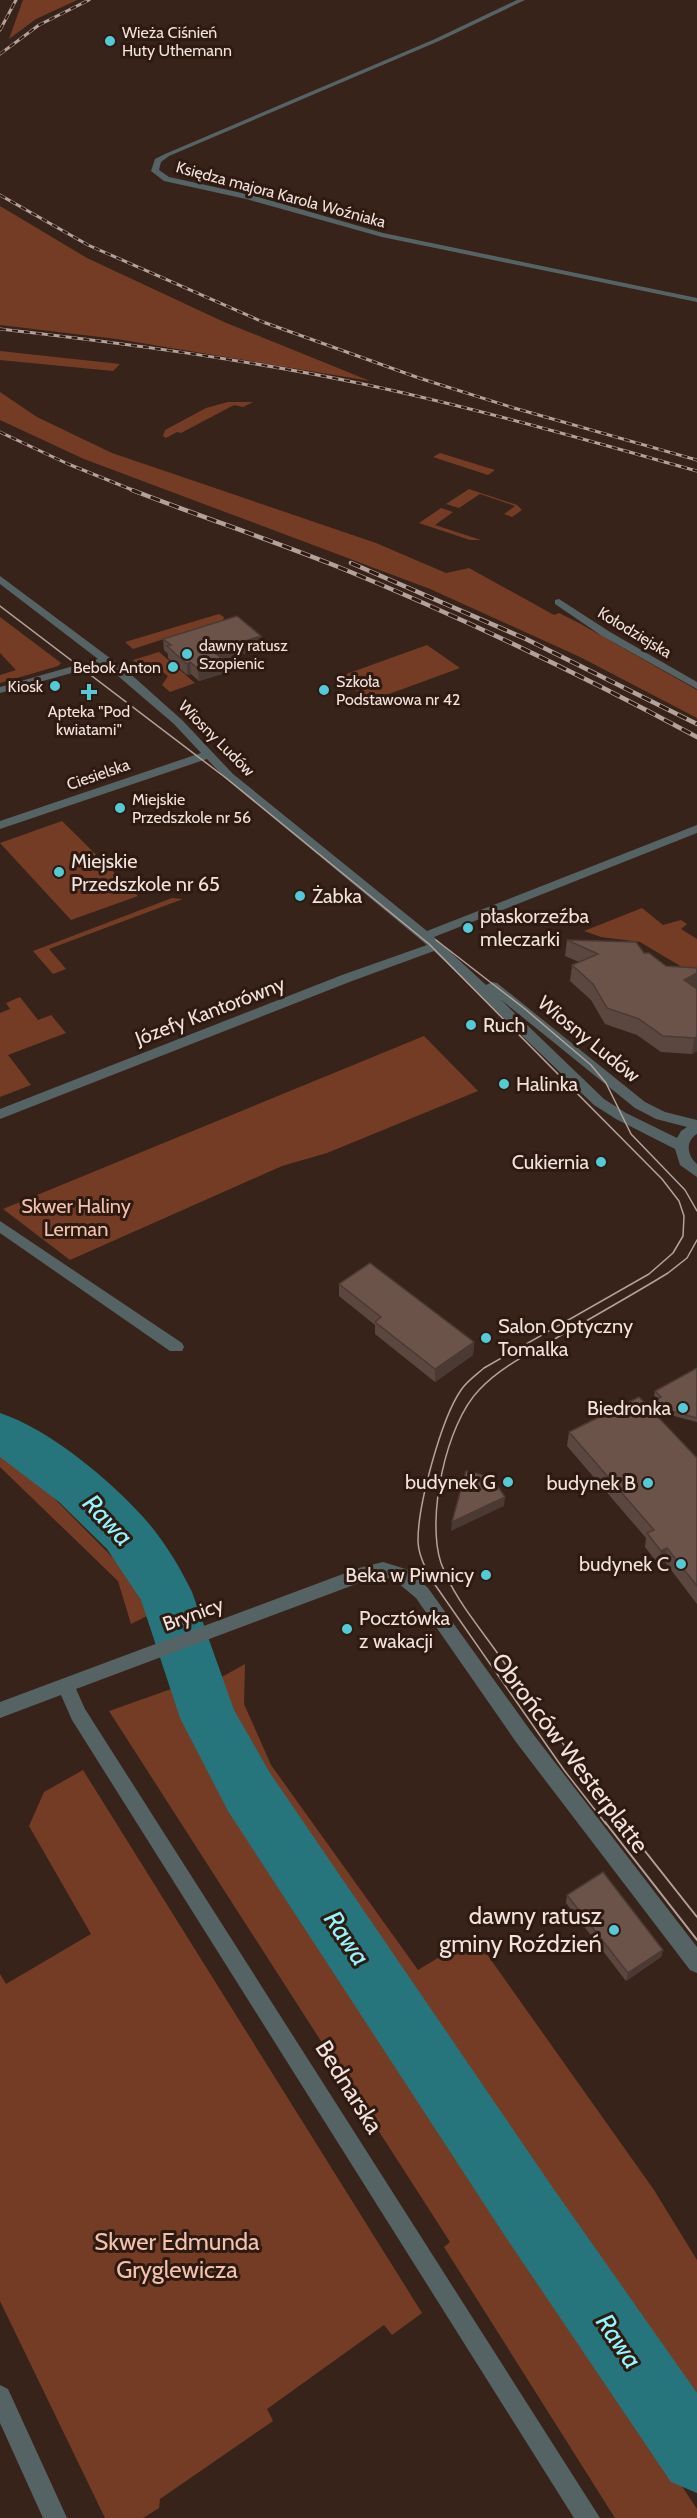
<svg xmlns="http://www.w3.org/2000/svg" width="697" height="2518" viewBox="0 0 697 2518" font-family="Cabin,sans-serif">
  <rect width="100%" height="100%" fill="#38231b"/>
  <!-- green -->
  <g fill="#743c24">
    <polygon points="23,0 77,0 36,19 9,39"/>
    <polygon points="0,206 87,258 224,322 370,381 117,339 0,325"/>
    <polygon points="0,351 120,364 113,371 0,360"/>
    <polygon points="0,392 37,417 112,453 376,543 446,573 469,568 554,615 559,613 579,623 697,690 697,718 580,657 430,589 84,459 0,420"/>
    <polygon points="228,402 253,402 243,407 234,405 181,433 177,432 166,438 163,436 165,430 206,408"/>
    <polygon points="440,453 495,470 488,475 433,457"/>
    <polygon points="469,489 517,505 522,510 512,517 504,514 515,506 480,494 459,508 446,504"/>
    <polygon points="441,508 453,512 435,525 481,540 470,540 419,523"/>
    <polygon points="219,614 224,617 223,620 133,649 125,642"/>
    <polygon points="0,617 61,663 58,666 0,683 0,675 16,670 0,653"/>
    <polygon points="427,645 460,668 370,701 338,677"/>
    <polygon points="159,652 195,683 170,692 162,685 168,676 156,667 142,667 133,660"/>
    <polygon points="62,821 138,896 71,920 0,843"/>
    <polygon points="172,898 183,899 49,949 66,969 53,974 33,951"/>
    <polygon points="642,908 663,925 681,920 687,924 681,929 697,939 697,976 640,942 601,937 584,931"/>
    <polygon points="20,997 38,1020 51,1015 66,1033 8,1055 31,1085 0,1097 0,1013 10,1009 6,1003"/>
    <polygon points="424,1036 478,1091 327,1153 282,1166 70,1260 3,1209"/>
    <polygon points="0,1456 53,1497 125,1570 149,1615 131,1624 118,1581 0,1467"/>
    <polygon points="245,1664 244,1704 271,1765 418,1970 474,1936 654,2190 697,2260 697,2419 573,2243 260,1778 235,1732 220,1678"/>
    <polygon points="174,1688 194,1744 271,1866 697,2509 697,2518 615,2518 444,2247 450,2242 109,1711"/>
    <polygon points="83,1770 422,2313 392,2335 384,2325 267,2409 273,2421 160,2499 159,2508 143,2518 105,2518 0,2301 0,1974 6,1984 91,1934 29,1826 44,1792"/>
  </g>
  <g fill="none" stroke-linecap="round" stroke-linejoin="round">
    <!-- river -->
    <path fill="#27757c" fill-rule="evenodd" d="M 0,1413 C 49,1429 110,1480 144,1518 C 163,1539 180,1567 192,1592 L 234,1710 L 270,1773 L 553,2188 L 697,2393 L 697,2493 L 671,2482 L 505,2236 L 228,1811 L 180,1718 L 141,1600 L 107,1549 L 59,1502 L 0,1457 Z"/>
    <!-- minor -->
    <g fill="#566364" fill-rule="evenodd">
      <polygon points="517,0 525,0 439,41 169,156 161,162 159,170 169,177 251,195 383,233 697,298 697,302 382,237 246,199 164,181 151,171 155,159 165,154 435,39"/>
      <path d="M 0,576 L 126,670 L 182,720 L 233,774 L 427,931 L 697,825 L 697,833 L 434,937 L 486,985 L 492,982 L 497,983 L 645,1102 L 665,1112 L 697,1120 L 697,1134 C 685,1141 687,1156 697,1164 L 697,1177 L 680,1165 L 675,1149 L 616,1119 L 594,1105 L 434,951 L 352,981 L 0,1119 L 0,1109 L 342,975 L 427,945 L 225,778 L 207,759 L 0,829 L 0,821 L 201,753 L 174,724 L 104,664 L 0,693 L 0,687 L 98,659 L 0,584 ZM 500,999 L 635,1108 L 656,1119 L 687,1127 L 681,1131 L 677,1138 L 626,1113 L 604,1099 Z"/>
      <polygon points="559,599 610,632 697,682 697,689 602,636 555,604 555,600"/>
      <polygon points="0,1221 182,1343 184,1347 182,1351 170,1351 0,1233"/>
      <polygon points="383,1562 409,1570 428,1588 530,1730 697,1947 697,1973 690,1970 516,1742 416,1598 392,1578 367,1580 76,1689 85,1709 600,2518 574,2518 72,1720 61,1695 0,1718 0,1702 359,1568"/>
      <polygon points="0,2385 8,2389 67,2518 43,2518 0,2423"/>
    </g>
    <!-- tram-far1 -->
    <g stroke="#b3a29b" stroke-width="1.5">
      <path d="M 0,606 L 226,778 L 429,944 L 662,1179 L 679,1201 L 684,1216 L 683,1236 L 673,1253 L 649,1274 L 484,1368 C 476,1375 467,1381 461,1390 C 441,1419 418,1505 418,1540 C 418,1554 425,1567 431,1579 L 564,1770 L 606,1824"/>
      <polyline points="436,940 525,1009 591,1065 606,1083 631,1134 685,1190 697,1211"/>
      <path d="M 623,1824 C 580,1767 537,1710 496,1651 C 476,1623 453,1596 441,1563 C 426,1518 446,1424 479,1390 C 500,1367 530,1353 558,1337 C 595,1316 632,1295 668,1273 L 687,1258 L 697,1240"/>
    </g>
    <!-- tram -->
    <g stroke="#b3a29b" stroke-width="2">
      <polyline points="605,1822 697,1940"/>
      <polyline points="622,1822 697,1917"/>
    </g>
    <!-- rail-far1 casing -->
    <g stroke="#b3a29b" stroke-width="3">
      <g id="rail-far1">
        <polyline points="0,30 16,0"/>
        <polyline points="0,54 39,25 89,0"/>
        <polyline points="0,195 88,245 263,322 419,378 514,408 697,460"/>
        <path d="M 0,329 C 122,343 243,359 363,384 C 476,408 586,440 697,471"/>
        <polyline points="0,432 68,464 135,491"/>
      </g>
    </g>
    <!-- rail casing -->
    <g stroke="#b3a29b" stroke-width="4.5">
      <g id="rail">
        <path d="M 132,490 C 199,516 268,539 336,566 C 459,616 580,674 697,737"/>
        <polyline points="351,563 526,639 697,724"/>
      </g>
    </g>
    <!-- rail-far1 -->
    <use href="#rail-far1" stroke="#2e1a11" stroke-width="2" stroke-dasharray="6" stroke-linecap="butt"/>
    <!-- rail -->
    <use href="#rail" stroke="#2e1a11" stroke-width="3" stroke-dasharray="10" stroke-linecap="butt"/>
  </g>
  <!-- wall -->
  <g fill="#5c4740">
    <polygon points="261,636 262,648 223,660 224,661 225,673 199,681 191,674 187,675 168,658 168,654 164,650 163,639"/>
    <polygon points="567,940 644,953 666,966 697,968 697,987 696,988 697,989 697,1051 692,1054 661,1052 637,1035 605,1024 591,1000 570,981 572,965 579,962 565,956"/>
    <polygon points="339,1284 474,1342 473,1355 435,1382 375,1334 375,1325 339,1296"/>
    <polygon points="697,1368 697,1422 651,1410 697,1458 697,1604 665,1562 659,1565 645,1547 646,1538 567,1446 569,1432 645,1404 657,1399 654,1395 655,1391"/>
    <polygon points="567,1895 663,1950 661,1957 626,1981 566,1903"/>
  </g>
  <!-- shaded-wall -->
  <g fill="#4b3a34">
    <polygon points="261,636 262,648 214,663 213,651"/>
    <polygon points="224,661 225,673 199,681 198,669"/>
    <polygon points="190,662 191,674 187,675 187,664"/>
    <polygon points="697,973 697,987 681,996 684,980"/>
    <polygon points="697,1037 697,1051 692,1054 694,1038"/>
    <polygon points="474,1342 473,1355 435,1382 435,1369"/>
    <polygon points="505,1497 504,1506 451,1531 452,1522"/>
    <polygon points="667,1548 665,1562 659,1565 661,1551"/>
    <polygon points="663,1950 661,1957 626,1981 628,1973"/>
  </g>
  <!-- building -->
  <g fill="#6b534a" stroke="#4b3a34" stroke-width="1.5">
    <polygon points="237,616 261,636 213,651 224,661 198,669 190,662 187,664 167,646 171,645 163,639"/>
    <polygon points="567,940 636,942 644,953 649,953 666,966 697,968 697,973 684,980 697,989 697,1037 694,1038 663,1036 639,1019 607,1008 593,984 572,965 598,954"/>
    <polygon points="370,1263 474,1342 435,1369 375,1322 381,1317 339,1284"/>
    <polygon points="697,1368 697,1418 646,1404 661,1397 655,1391"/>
    <polygon points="639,1397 697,1458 697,1586 667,1548 661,1551 647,1533 654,1530 569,1432"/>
    <polygon points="466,1471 491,1477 505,1497 452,1522"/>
    <polygon points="603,1872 663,1950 628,1973 567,1895"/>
  </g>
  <!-- markers -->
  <g fill="#52cbd7" stroke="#2e1a11" stroke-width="2">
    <circle cx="110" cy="41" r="6"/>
    <circle cx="187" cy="654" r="6"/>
    <circle cx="173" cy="667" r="6"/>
    <circle cx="55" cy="686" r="6"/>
    <circle cx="324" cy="690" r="6"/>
    <path d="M86 683h6v6h6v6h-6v6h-6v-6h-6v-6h6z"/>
    <circle cx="120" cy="808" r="6"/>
    <circle cx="59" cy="872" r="6"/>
    <circle cx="300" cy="896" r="6"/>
    <circle cx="468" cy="928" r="6"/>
    <circle cx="471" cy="1025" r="6"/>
    <circle cx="504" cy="1084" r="6"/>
    <circle cx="601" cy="1162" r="6"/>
    <circle cx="486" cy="1338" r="6"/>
    <circle cx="683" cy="1408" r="6"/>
    <circle cx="508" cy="1482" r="6"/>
    <circle cx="648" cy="1483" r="6"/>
    <circle cx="681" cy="1564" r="6"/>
    <circle cx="486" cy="1575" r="6"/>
    <circle cx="347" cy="1629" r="6"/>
    <circle cx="614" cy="1930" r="6"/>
  </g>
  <g text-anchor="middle" stroke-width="6" stroke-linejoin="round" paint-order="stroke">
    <!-- far-poi labels -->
    <g font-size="16" fill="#f1e2dc" stroke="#2e1a11" text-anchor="start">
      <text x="122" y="38">Wieża Ciśnień<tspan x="122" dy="18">Huty Uthemann</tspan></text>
      <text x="199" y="651">dawny ratusz<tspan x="199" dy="18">Szopienic</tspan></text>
      <text x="161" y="673" text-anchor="end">Bebok Anton</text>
      <text x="336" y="687">Szkoła<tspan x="336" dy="18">Podstawowa nr 42</tspan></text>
      <text x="43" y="692" text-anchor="end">Kiosk</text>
      <text x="89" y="717" text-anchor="middle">Apteka "Pod<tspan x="89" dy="18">kwiatami"</tspan></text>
      <text x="132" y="805">Miejskie<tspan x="132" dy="18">Przedszkole nr 56</tspan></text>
    </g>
    <!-- far-street labels -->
    <g font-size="16" fill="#f1e2dc" stroke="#2e1a11">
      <text transform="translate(281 194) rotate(15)" y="6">Księdza majora Karola Woźniaka</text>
      <text transform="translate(635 632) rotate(31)" y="6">Kołodziejska</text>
      <text transform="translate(217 738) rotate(45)" y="6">Wiosny Ludów</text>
      <text transform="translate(98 774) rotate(-19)" y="6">Ciesielska</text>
    </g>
    <!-- poi labels -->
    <g font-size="20" fill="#f1e2dc" stroke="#2e1a11" text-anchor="start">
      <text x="71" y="868">Miejskie<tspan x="71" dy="23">Przedszkole nr 65</tspan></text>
      <text x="312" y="903">Żabka</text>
      <text x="480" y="923">płaskorzeźba<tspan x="480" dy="23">mleczarki</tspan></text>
      <text x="483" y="1032">Ruch</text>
      <text x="516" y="1091">Halinka</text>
      <text x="589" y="1169" text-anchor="end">Cukiernia</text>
      <text x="498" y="1333">Salon Optyczny<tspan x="498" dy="23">Tomalka</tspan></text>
      <text x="671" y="1415" text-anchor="end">Biedronka</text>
      <text x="496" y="1489" text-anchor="end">budynek G</text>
      <text x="636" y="1490" text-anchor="end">budynek B</text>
      <text x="669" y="1571" text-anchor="end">budynek C</text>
      <text x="474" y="1582" text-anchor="end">Beka w Piwnicy</text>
      <text x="359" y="1625">Pocztówka<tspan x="359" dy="23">z wakacji</tspan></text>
    </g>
    <!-- street labels -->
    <g font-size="20" fill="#f1e2dc" stroke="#2e1a11">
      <text transform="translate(210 1011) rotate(-21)" y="7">Józefy Kantorówny</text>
      <text transform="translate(589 1039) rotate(39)" y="7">Wiosny Ludów</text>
      <text transform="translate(193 1614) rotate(-20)" y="7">Brynicy</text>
    </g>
    <!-- park labels -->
    <g font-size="20" fill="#f3c2af" stroke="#2e1a11">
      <text x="76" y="1213">Skwer Haliny<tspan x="76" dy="23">Lerman</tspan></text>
    </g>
    <!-- near-street labels -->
    <g font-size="24" fill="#f1e2dc" stroke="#2e1a11">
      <text transform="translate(570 1753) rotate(53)" y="8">Obrońców Westerplatte</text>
      <text transform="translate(349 2087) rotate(58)" y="8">Bednarska</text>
    </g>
    <!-- near-poi labels -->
    <g font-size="24" fill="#f1e2dc" stroke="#2e1a11" text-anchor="end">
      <text x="602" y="1924">dawny ratusz<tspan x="602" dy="28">gminy Roździeń</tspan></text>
    </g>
    <!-- near-park labels -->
    <g font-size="24" fill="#f3c2af" stroke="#2e1a11">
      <text x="177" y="2250">Skwer Edmunda<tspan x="177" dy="28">Gryglewicza</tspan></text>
    </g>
    <!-- near-water labels -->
    <g font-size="26" font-style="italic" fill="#94f5ff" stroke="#2e1a11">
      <text transform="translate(108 1520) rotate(47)" y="9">Rawa</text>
      <text transform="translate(347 1938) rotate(56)" y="9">Rawa</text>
      <text transform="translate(619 2341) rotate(56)" y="9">Rawa</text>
    </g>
  </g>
</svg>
